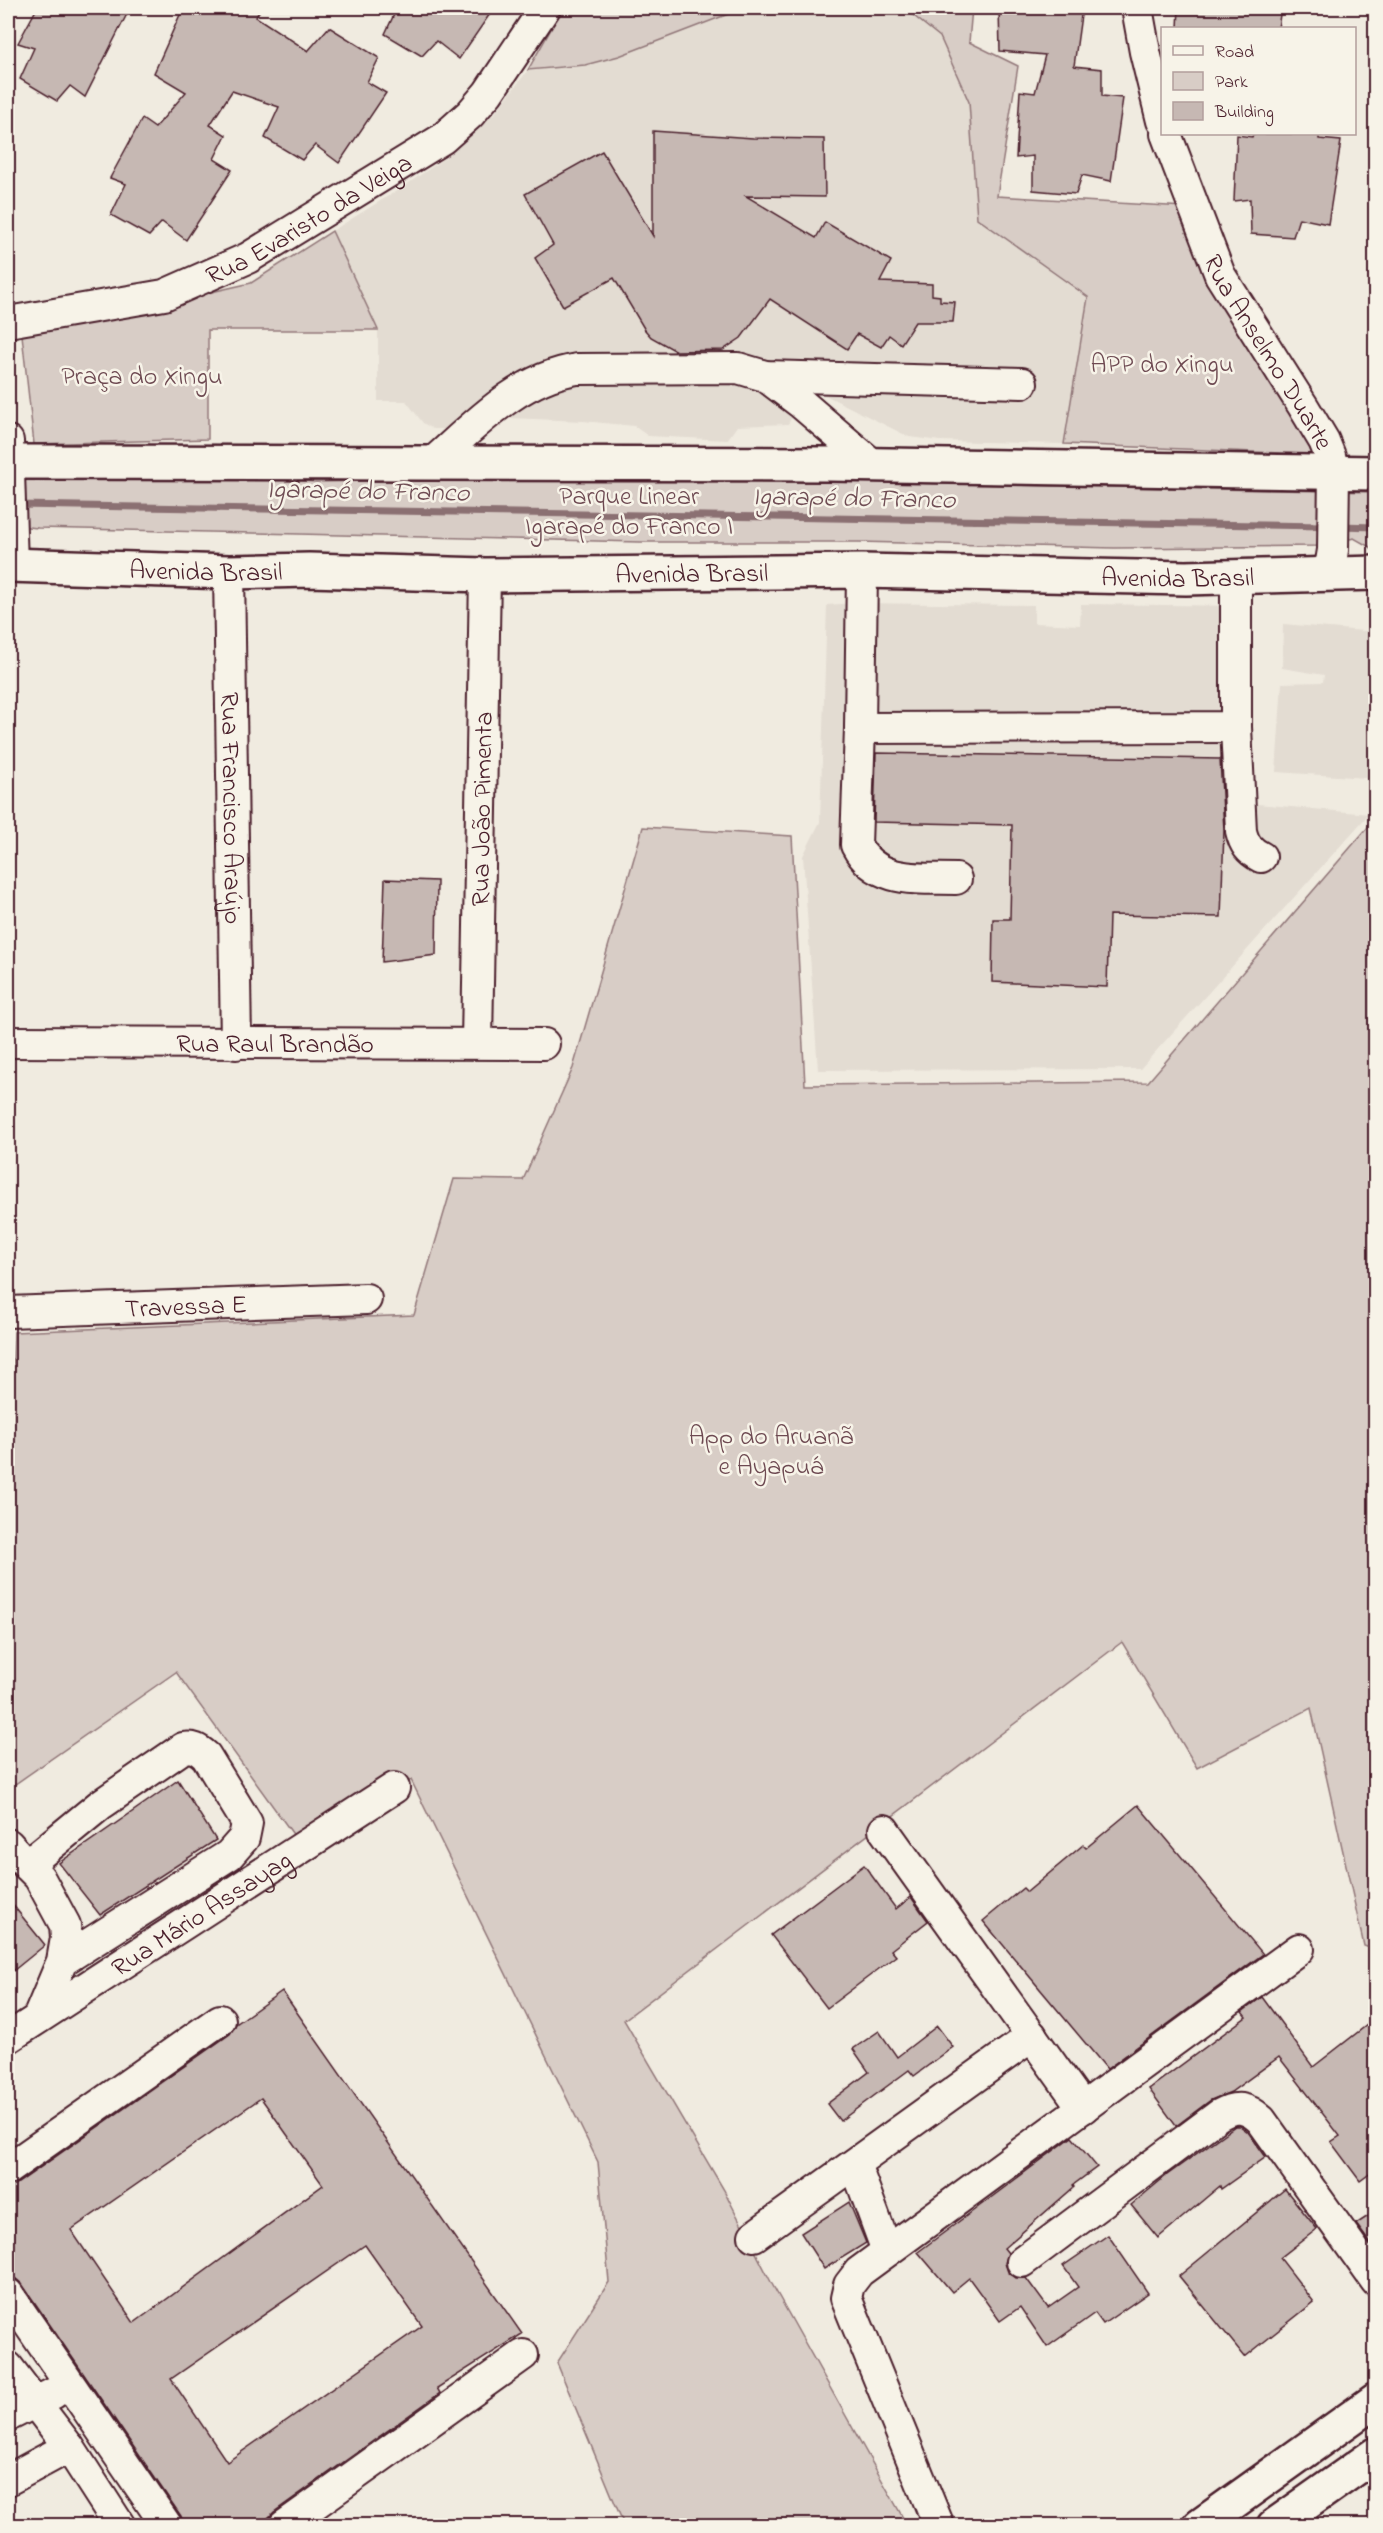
<svg xmlns="http://www.w3.org/2000/svg" width="1383" height="2533" viewBox="0 0 1383 2533" font-family="'Indie Flower',sans-serif">
  <rect width="100%" height="100%" fill="#f0ebe0"/>
  <filter id="ink" filterUnits="userSpaceOnUse"><feTurbulence type="fractalNoise" baseFrequency=".0167" numOctaves="2"/><feDisplacementMap in="SourceGraphic" scale="12" xChannelSelector="R" yChannelSelector="G"/><feConvolveMatrix kernelMatrix="1 2 1 2 8 2 1 2 1" color-interpolation-filters="sRGB"/></filter>
  <g filter="url(#ink)">
    <!-- built -->
    <g fill="#e3dcd2">
      <polygon points="744,8 904,8 940,37 969,102 977,218 1088,297 1064,444 940,441 909,437 815,390 794,413 788,424 737,426 727,440 648,436 634,426 583,421 484,417 445,429 433,429 423,423 406,401 378,401 378,330 332,231 406,185 452,153 495,113 528,70 585,65 619,56"/>
      <polygon points="854,603 1034,605 1034,623 1080,625 1081,604 1247,606 1246,803 1369,814 1140,1069 818,1070 803,856 820,822 827,605"/>
      <polygon points="1283,624 1375,632 1375,724 1368,724 1367,778 1276,772 1282,683 1323,682 1324,675 1282,668"/>
    </g>
    <!-- green -->
    <g fill="#d8cdc6" stroke="#917678" stroke-width="1.5">
      <polygon points="563,8 744,8 619,56 585,65 528,70"/>
      <polygon points="904,8 972,8 969,42 1018,66 997,196 1185,207 1328,455 1064,444 1088,297 977,218 969,102 940,37"/>
      <polygon points="332,231 378,330 208,330 208,439 34,444 22,335 251,283"/>
      <polygon points="8,473 198,474 316,482 593,477 1375,492 1375,550 1354,538 1320,546 1114,548 859,542 640,542 38,528 8,525"/>
      <polygon points="1375,819 1375,1950 1364,1946 1311,1708 1197,1768 1122,1642 624,2020 724,2190 772,2284 907,2525 624,2525 557,2363 609,2282 598,2162 411,1780 295,1837 176,1672 8,1789 8,1510 14,1332 414,1315 454,1179 523,1180 573,1068 643,827 792,836 805,1085 1148,1082"/>
    </g>
    <g fill="none" stroke-linecap="round" stroke-linejoin="round">
      <!-- stream -->
      <g stroke="#8b6f72" stroke-width="7">
        <polyline points="16,505 1325,526"/>
        <polyline points="1339,526 1376,527"/>
      </g>
    </g>
    <!-- building -->
    <g fill="#c6b8b3" stroke="#4a1f2b" stroke-width="1.5" fill-rule="evenodd">
      <polygon points="37,8 130,8 85,97 70,86 57,101 20,79 34,48 18,43"/>
      <polygon points="183,8 261,8 256,17 308,51 329,27 379,58 367,82 386,93 339,163 315,145 302,160 265,138 279,107 232,91 210,125 226,135 214,159 232,170 186,240 162,222 149,236 111,215 126,184 110,178 142,119 155,128 186,92 154,73"/>
      <polygon points="397,8 494,8 459,59 436,41 422,56 385,34"/>
      <polygon points="999,8 1082,8 1074,66 1102,69 1102,96 1123,98 1111,181 1082,175 1076,194 1033,190 1033,156 1016,158 1020,91 1035,93 1045,55 1000,51"/>
      <polygon points="1179,8 1281,8 1278,28 1178,28"/>
      <polygon points="653,131 753,138 824,139 825,197 746,196 816,238 825,222 891,261 880,282 932,284 932,295 940,296 940,301 955,302 953,322 915,322 901,344 889,335 881,347 857,334 847,349 770,299 741,338 723,350 676,351 651,337 645,330 614,278 563,306 535,258 553,245 525,194 602,151 653,236"/>
      <polygon points="1253,134 1319,134 1319,139 1341,141 1328,224 1299,218 1293,237 1251,234 1250,199 1234,201 1237,135 1252,137"/>
      <polygon points="876,753 1220,759 1224,830 1221,917 1109,915 1107,987 992,982 993,919 1010,919 1012,825 874,822"/>
      <polygon points="385,879 437,881 436,955 382,962"/>
      <polygon points="178,1780 216,1840 100,1915 59,1863"/>
      <polygon points="1138,1805 1263,1954 1107,2069 983,1921 1023,1888 1027,1892 1083,1845 1086,1848"/>
      <polygon points="864,1865 896,1909 911,1897 928,1921 891,1950 896,1956 827,2008 771,1935"/>
      <polygon points="8,1899 45,1945 8,1975"/>
      <path d="M 282,1991 L 522,2334 L 437,2388 L 440,2393 L 274,2512 L 260,2526 L 184,2526 L 181,2516 L 22,2284 L 16,2279 L 8,2276 L 8,2186 L 18,2183 L 230,2034 L 236,2024 ZM 261,2098 L 323,2185 L 134,2323 L 71,2230 ZM 365,2245 L 422,2326 L 227,2462 L 171,2379 Z"/>
      <polygon points="1262,1997 1313,2067 1376,2018 1376,2169 1360,2181 1331,2142 1340,2136 1279,2057 1231,2092 1211,2100 1176,2126 1149,2089 1246,2017 1242,2012"/>
      <polygon points="937,2026 953,2047 914,2076 909,2070 840,2121 827,2104 869,2072 853,2049 879,2031 897,2057"/>
      <polygon points="1235,2126 1240,2126 1248,2132 1266,2157 1221,2189 1220,2186 1158,2238 1131,2205 1167,2175"/>
      <polygon points="1072,2137 1097,2167 1073,2185 1074,2187 1004,2248 1008,2253 1005,2263 1008,2272 1016,2278 1026,2278 1048,2308 1078,2287 1063,2266 1108,2235 1148,2293 1103,2324 1095,2313 1047,2347 1020,2307 1000,2321 969,2278 952,2292 918,2252"/>
      <polygon points="1285,2189 1317,2229 1280,2258 1314,2302 1245,2357 1179,2276"/>
      <polygon points="849,2202 866,2243 824,2269 801,2233"/>
      <polygon points="1376,2211 1376,2251 1356,2224"/>
    </g>
    <g fill="none" stroke-linecap="round" stroke-linejoin="round">
      <!-- minor casing -->
      <g stroke="#4a1f2b" stroke-width="34">
        <g id="minor">
          <polyline points="1137,8 1145,52 1162,121"/>
          <path id="s1" d="M 1166,134 L 1220,275 L 1303,406 L 1324,441 L 1330,456 L 1334,472 L 1333,550 L 1331,562 L 1325,573"/>
          <path id="s2" d="M 8,322 L 164,295 L 248,258 L 442,139 L 470,114 L 488,93 L 545,8"/>
          <polyline points="765,376 802,404 873,465"/>
          <polyline points="8,441 12,565"/>
          <path d="M 431,464 C 474,426 518,378 577,369 L 738,368 L 765,376 L 1022,383"/>
          <polyline points="862,571 860,728 1236,727 1236,577"/>
          <path id="s3" d="M 229,572 L 236,1044"/>
          <path d="M 1236,727 L 1241,831 C 1244,844 1249,851 1261,857"/>
          <path d="M 860,728 L 856,845 C 876,884 918,878 956,879"/>
          <path id="s4" d="M 8,1042 L 544,1044"/>
          <path id="s5" d="M 477,1043 L 485,575"/>
          <path id="s6" d="M 8,1312 L 366,1299"/>
          <polyline points="884,1830 1083,2108"/>
          <polyline points="8,1844 27,1865"/>
          <path d="M 38,2018 L 62,1961 L 66,1938 L 65,1925 L 39,1877 L 27,1865 L 100,1805 L 183,1748 C 193,1746 198,1749 206,1756 L 247,1823 L 244,1838 L 229,1855 L 62,1961"/>
          <path id="s7" d="M 8,2038 L 394,1788"/>
          <polyline points="855,2164 887,2251"/>
          <polyline points="8,2169 220,2020"/>
          <polyline points="754,2236 1032,2036"/>
          <path d="M 1022,2262 L 1219,2115 C 1236,2105 1247,2107 1261,2120 L 1376,2281"/>
          <polyline points="8,2294 167,2526"/>
          <polyline points="8,2367 69,2447 120,2526"/>
          <polyline points="8,2416 54,2393"/>
          <polyline points="8,2480 69,2447"/>
          <polyline points="284,2526 523,2355"/>
          <polyline points="939,2526 846,2298 849,2285 859,2272 1299,1949"/>
        </g>
      </g>
      <!-- major casing -->
      <g stroke="#4a1f2b" stroke-width="38">
        <g id="major">
          <polyline points="1200,2526 1376,2400"/>
          <polyline points="1274,2526 1376,2454"/>
        </g>
      </g>
      <!-- highway casing -->
      <g stroke="#4a1f2b" stroke-width="38">
        <g id="highway">
          <polyline points="8,462 829,464 1376,473"/>
          <path id="s8" d="M 8,565 L 229,572 L 309,570 L 485,575 L 862,571 L 1186,578 L 1376,573"/>
        </g>
      </g>
      <!-- minor -->
      <use href="#minor" stroke="#f7f3e8" stroke-width="30"/>
      <!-- major -->
      <use href="#major" stroke="#f7f3e8" stroke-width="33"/>
      <!-- highway -->
      <use href="#highway" stroke="#f7f3e8" stroke-width="33"/>
    </g>
  </g>
  <g text-anchor="middle" stroke-width="5" stroke-linejoin="round" paint-order="stroke">
    <!-- street labels -->
    <g font-size="26" fill="#4a1f2b" stroke="#f7f3e8">
      <text dy="9" stroke="none"><textPath href="#s2" startOffset="322">Rua Evaristo da Veiga</textPath></text>
      <text dy="9" stroke="none"><textPath href="#s1" startOffset="242">Rua Anselmo Duarte</textPath></text>
      <text dy="9" stroke="none"><textPath href="#s8" startOffset="198">Avenida Brasil</textPath></text>
      <text dy="9" stroke="none"><textPath href="#s8" startOffset="684">Avenida Brasil</textPath></text>
      <text dy="9" stroke="none"><textPath href="#s8" startOffset="1170">Avenida Brasil</textPath></text>
      <text dy="9" stroke="none"><textPath href="#s3" startOffset="236">Rua Francisco Araújo</textPath></text>
      <text dy="9" stroke="none"><textPath href="#s5" startOffset="234">Rua João Pimenta</textPath></text>
      <text dy="9" stroke="none"><textPath href="#s4" startOffset="267">Rua Raul Brandão</textPath></text>
      <text dy="9" stroke="none"><textPath href="#s6" startOffset="178">Travessa E</textPath></text>
      <text dy="9" stroke="none"><textPath href="#s7" startOffset="230">Rua Mário Assayag</textPath></text>
    </g>
    <!-- park labels -->
    <g font-size="26" fill="#6e4a52" stroke="#f7f3e8">
      <text x="1162" y="372">APP do Xingu</text>
      <text x="142" y="384">Praça do Xingu</text>
      <text x="629" y="504">Parque Linear<tspan x="629" dy="30">Igarapé do Franco I</tspan></text>
      <text x="771" y="1444">App do Aruanã<tspan x="771" dy="30">e Ayapuá</tspan></text>
    </g>
    <!-- water labels -->
    <g font-size="27" font-style="italic" fill="#704e55" stroke="#f7f3e8">
      <text transform="translate(368 490) rotate(1)" y="9">Igarapé do Franco</text>
      <text transform="translate(854 497) rotate(1)" y="9">Igarapé do Franco</text>
    </g>
  </g>
  <!-- margin -->
  <rect width="1383" height="2533" fill="none" stroke="#f7f3e8" stroke-width="30"/>
  <rect x="15" y="15" width="1353" height="2503" fill="none" stroke="#4a1f2b" stroke-width="2" filter="url(#ink)"/>
  <!-- legend -->
  <rect x="1161" y="27" width="195" height="108" fill="#f7f3e8" stroke="#b29e9c" stroke-width="1.5"/>
  <rect x="1173" y="46" width="30" height="9" fill="#f7f3e8" stroke="#b29e9c" stroke-width="1.5"/>
  <text x="1215" y="57" font-size="18" fill="#4a1f2b">Road</text>
  <rect x="1173" y="72" width="30" height="18" fill="#d8cdc6" stroke="#b29e9c" stroke-width="1.5"/>
  <text x="1215" y="87" font-size="18" fill="#4a1f2b">Park</text>
  <rect x="1173" y="102" width="30" height="18" fill="#c6b8b3" stroke="#b29e9c" stroke-width="1.5"/>
  <text x="1215" y="117" font-size="18" fill="#4a1f2b">Building</text>
</svg>
